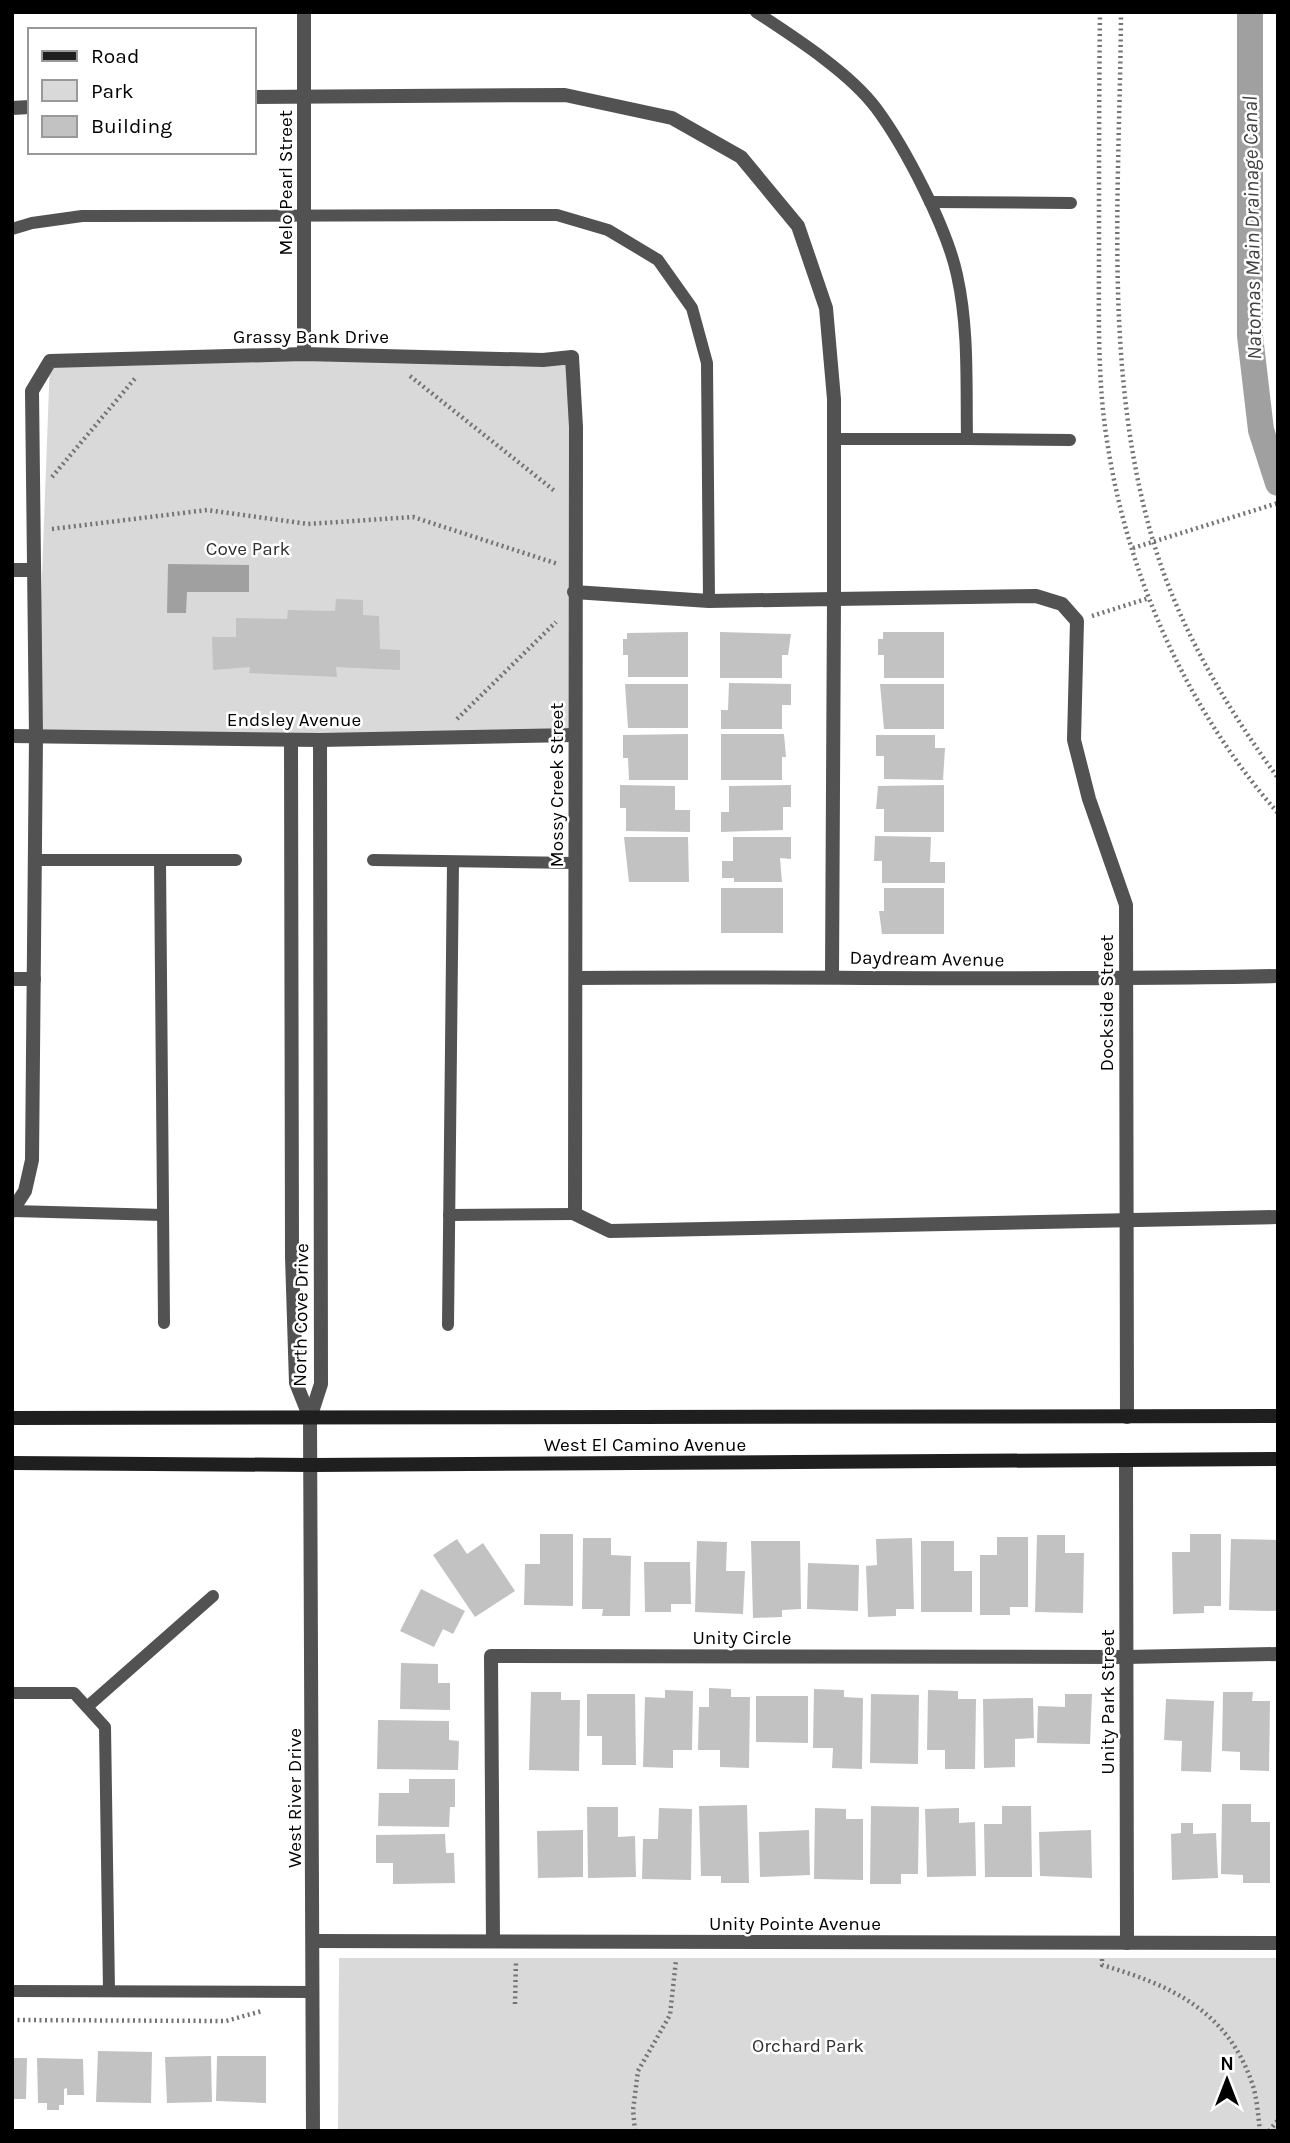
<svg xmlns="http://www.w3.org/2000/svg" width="1290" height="2143" viewBox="0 0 1290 2143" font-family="Karla,sans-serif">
  <rect width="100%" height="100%" fill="#fff"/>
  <!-- green -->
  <g fill="#d9d9d9">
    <polygon points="572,357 575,735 36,736 50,361"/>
    <polygon points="339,1958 1278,1958 1278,2131 338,2131"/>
  </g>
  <!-- water -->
  <polygon fill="#a0a0a0" points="168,564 249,565 249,592 187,592 186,613 167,613"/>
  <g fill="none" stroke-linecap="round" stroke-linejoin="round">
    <!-- canal -->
    <polyline stroke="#a0a0a0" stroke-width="26" points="1250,12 1250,336 1261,430 1278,483"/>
  </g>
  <!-- building -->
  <g fill="#c2c2c2">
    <polygon points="336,599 363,600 363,615 379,616 380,649 400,650 400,670 336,667 337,677 249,673 250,667 213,670 212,637 236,637 236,618 287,619 288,610 335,611"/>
    <polygon points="688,632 688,677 628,677 628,655 623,655 623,639 627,639 627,633"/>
    <polygon points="720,632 791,634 788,655 782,655 782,678 720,678"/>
    <polygon points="883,632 944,632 944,678 884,678 884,655 878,655 878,639 883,639"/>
    <polygon points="729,683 791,684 791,705 782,705 782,729 721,729 721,710 728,710"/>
    <polygon points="625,684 688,684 688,728 628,728"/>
    <polygon points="880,684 944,684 944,729 884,729"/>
    <polygon points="688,734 688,780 629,780 628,758 623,758 623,735"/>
    <polygon points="721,734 784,734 786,757 782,757 782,780 721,780"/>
    <polygon points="876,735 935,735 935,748 945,748 943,780 884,779 884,756 876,756"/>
    <polygon points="620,785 675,786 675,810 690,810 690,832 626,831 626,808 620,808"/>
    <polygon points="791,785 791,807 783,807 783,830 721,832 721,812 729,812 729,786"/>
    <polygon points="944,785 944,832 884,832 884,809 876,809 878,786"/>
    <polygon points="875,836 931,837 930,862 945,862 945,883 882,883 882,861 874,861"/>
    <polygon points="624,837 688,837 689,882 629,882"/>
    <polygon points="733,837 791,837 791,859 780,858 782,882 734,882 734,878 722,878 722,861 733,861"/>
    <rect x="721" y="888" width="62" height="45"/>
    <polygon points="884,888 944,888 944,934 882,934 879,911 884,911"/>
    <polygon points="540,1534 573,1534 573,1606 524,1605 525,1564 540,1564"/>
    <polygon points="1190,1534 1221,1534 1221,1606 1204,1606 1204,1613 1173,1614 1172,1552 1190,1552"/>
    <polygon points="1037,1535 1065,1535 1065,1553 1084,1553 1083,1613 1035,1612"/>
    <polygon points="997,1537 1028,1537 1028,1607 1010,1607 1010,1615 980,1615 980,1555 997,1555"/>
    <polygon points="583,1538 611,1538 611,1555 631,1556 630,1616 602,1616 603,1609 582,1609"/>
    <polygon points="912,1538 914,1609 896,1609 896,1616 868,1617 866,1566 877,1565 876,1539"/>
    <polygon points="457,1539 467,1554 483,1543 515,1591 475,1617 433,1555"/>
    <polygon points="1231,1539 1278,1540 1278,1611 1229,1610"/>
    <polygon points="697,1541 727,1542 726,1571 745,1571 743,1614 695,1612"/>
    <polygon points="751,1541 800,1541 801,1609 782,1610 782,1617 753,1618"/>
    <polygon points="921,1541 954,1541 954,1571 972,1571 972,1612 921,1612"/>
    <polygon points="644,1562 690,1562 691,1604 671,1604 671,1612 645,1612"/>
    <polygon points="808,1563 859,1565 858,1611 807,1609"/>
    <polygon points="421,1589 465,1611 453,1634 443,1629 434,1647 400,1631"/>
    <polygon points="401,1663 438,1664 438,1683 450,1683 450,1710 400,1709"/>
    <polygon points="709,1688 731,1689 731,1697 750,1697 749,1768 720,1767 720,1750 698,1750 699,1707 709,1707"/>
    <polygon points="814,1689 844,1690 844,1697 863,1698 862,1769 832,1768 833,1748 813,1748"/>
    <polygon points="665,1690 693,1691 692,1750 673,1750 673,1768 643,1767 645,1697 665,1698"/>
    <polygon points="928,1690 958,1691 958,1699 976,1699 975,1769 945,1769 945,1750 927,1750"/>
    <polygon points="531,1692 561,1692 561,1700 580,1700 579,1771 529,1770"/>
    <polygon points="1223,1692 1253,1692 1252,1701 1270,1701 1269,1771 1240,1770 1240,1752 1222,1751"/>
    <polygon points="587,1694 635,1694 636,1765 602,1765 602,1736 587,1736"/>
    <polygon points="871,1694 919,1695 918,1764 870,1763"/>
    <polygon points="1065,1694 1092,1694 1090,1744 1037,1743 1038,1706 1065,1707"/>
    <polygon points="756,1696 808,1696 808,1743 756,1742"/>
    <polygon points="1033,1698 1034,1738 1015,1739 1015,1767 984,1768 983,1699"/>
    <polygon points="1166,1699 1214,1701 1211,1772 1181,1771 1182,1741 1164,1740"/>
    <polygon points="378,1720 449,1721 449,1740 459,1741 458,1770 377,1769"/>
    <polygon points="409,1779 455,1779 455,1807 450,1807 449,1827 378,1826 379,1793 409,1793"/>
    <polygon points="1222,1804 1251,1804 1251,1822 1270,1822 1270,1883 1243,1883 1243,1875 1221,1874"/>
    <polygon points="747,1805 749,1883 721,1883 721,1876 701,1876 699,1806"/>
    <polygon points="871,1806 919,1807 918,1874 901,1874 901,1884 870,1884"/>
    <polygon points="1002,1806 1031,1806 1032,1877 985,1877 984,1824 1002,1824"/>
    <polygon points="587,1807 618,1807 618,1837 635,1836 636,1877 588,1878"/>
    <polygon points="659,1808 692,1809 691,1880 642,1879 643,1839 658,1839"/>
    <polygon points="815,1808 846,1809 846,1819 863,1819 863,1880 814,1879"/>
    <polygon points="959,1808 959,1823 975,1822 976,1876 927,1877 925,1809"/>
    <polygon points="1181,1823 1193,1823 1193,1834 1216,1833 1218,1878 1172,1880 1171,1834 1181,1833"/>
    <polygon points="583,1830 583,1877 538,1878 537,1831"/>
    <polygon points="809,1830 810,1875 760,1877 759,1832"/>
    <polygon points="1091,1830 1092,1878 1040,1876 1039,1832"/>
    <polygon points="445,1834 446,1853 454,1853 455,1883 393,1884 393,1863 376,1863 376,1835"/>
    <polygon points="98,2051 152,2052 151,2103 96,2102"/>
    <polygon points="211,2056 212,2102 167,2103 165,2057"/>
    <polygon points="217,2056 266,2056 266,2103 216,2101"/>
    <polygon points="12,2058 27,2058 26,2099 12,2099"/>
    <polygon points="37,2058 83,2059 84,2095 67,2095 67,2088 64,2089 64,2105 59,2105 59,2110 47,2110 47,2103 38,2103"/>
  </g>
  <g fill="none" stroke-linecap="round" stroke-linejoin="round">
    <!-- path -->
    <g stroke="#747474" stroke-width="4.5" stroke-dasharray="2 3.5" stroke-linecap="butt">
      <path d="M 1100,12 C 1099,92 1099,171 1099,251 C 1099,316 1097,383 1108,447 C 1129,580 1189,712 1278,813"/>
      <path d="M 1121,12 C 1120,180 1104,355 1147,519 C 1171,614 1221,700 1278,778"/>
      <polyline points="410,376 556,492"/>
      <polyline points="52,477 137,376"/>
      <polyline points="52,529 207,510 308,524 413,517 558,564"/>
      <polyline points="1133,548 1278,503"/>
      <polyline points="1092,616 1149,598"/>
      <polyline points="457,719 556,622"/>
      <path d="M 1102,1959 L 1102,1965 C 1170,1985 1227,2010 1252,2083 C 1257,2097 1258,2115 1260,2131"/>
      <polyline points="515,2004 516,1960"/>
      <polyline points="12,2020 226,2021 262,2011"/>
      <polyline points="635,2131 633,2110 638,2071 670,2015 676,1960"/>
      <polyline points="1269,2131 1278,2120"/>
    </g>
    <!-- service -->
    <g stroke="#525252" stroke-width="12">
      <path d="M 756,12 C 794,37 849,72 876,108 C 905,147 947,228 957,275 C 969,329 966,385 967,439 L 834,439"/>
      <polyline points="930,202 1071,203"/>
      <polyline points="12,229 32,223 82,216 557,215 608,230 658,260 692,308 707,363 709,601"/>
      <polyline points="967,439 1070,440"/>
      <polyline points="35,860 236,860"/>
      <polyline points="160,860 164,1323"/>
      <polyline points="373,860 575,863"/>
      <polyline points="13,1211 163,1215"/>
      <polyline points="449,1215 575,1214"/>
      <polyline points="448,1325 453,862"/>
      <polyline points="12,1693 74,1693 105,1727 109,1991"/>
      <polyline points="87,1707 213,1596"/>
      <polyline points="12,1991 313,1992"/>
    </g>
    <!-- minor -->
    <g stroke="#525252" stroke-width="14">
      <polyline points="304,12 304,354"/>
      <polyline points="254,97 565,95 672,118 741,157 798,226 826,308 834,399 834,599 1036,596 1062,604 1077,621 1074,740 1089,799 1126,905 1127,1417"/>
      <polyline points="12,108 30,107"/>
      <polyline points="12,570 34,570"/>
      <polyline points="574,592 709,601 834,599 832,975"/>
      <polyline points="12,736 320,740 575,735"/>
      <polyline points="291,740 292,1257 296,1383 310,1418"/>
      <path d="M 576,978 C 810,976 1044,981 1278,976"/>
      <polyline points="12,979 34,979"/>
      <polyline points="12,1211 25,1191 32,1160 36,736 32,391 50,361 304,354 543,360 572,357 576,427 575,1214 610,1231 1278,1217"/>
      <polyline points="1126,1461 1127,1943"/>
      <polyline points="313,1941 1278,1943"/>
      <polyline points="493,1941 491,1656 1126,1657 1278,1654"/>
      <polyline points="313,2131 310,1418 321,1384 320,740"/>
    </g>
    <!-- secondary -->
    <g stroke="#1f1f1f" stroke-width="14">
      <polyline points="12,1418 1278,1416"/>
      <polyline points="12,1463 312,1465 1278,1459"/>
    </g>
  </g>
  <g text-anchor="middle" stroke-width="5" stroke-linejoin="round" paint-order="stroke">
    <!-- street labels -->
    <g font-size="19" fill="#000" stroke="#fff">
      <text transform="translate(285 183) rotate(-90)" y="7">Melo Pearl Street</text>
      <text x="311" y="343">Grassy Bank Drive</text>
      <text x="294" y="726">Endsley Avenue</text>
      <text transform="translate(556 785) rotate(-90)" y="7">Mossy Creek Street</text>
      <text transform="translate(927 958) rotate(1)" y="7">Daydream Avenue</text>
      <text transform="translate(1106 1003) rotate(-90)" y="7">Dockside Street</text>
      <text transform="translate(300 1315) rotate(-89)" y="7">North Cove Drive</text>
      <text x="645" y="1451">West El Camino Avenue</text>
      <text x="742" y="1644">Unity Circle</text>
      <text transform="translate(1107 1702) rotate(-90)" y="7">Unity Park Street</text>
      <text transform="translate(294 1798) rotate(-90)" y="7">West River Drive</text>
      <text x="795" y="1930">Unity Pointe Avenue</text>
    </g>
    <!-- park labels -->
    <g font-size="19" fill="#303030" stroke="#fff">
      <text x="248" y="555">Cove Park</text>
      <text x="808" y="2052">Orchard Park</text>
    </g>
    <!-- water labels -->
    <g font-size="21" font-style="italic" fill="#414141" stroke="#fff">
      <text transform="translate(1252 228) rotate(-91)" y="7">Natomas Main Drainage Canal</text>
    </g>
  </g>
  <!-- border -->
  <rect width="1290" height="2143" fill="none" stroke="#000000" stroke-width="28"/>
  <!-- legend -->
  <rect x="28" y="28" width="228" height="126" fill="#ffffff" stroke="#999999" stroke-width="2"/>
  <rect x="42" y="51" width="35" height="10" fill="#1f1f1f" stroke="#999999" stroke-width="2"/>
  <text x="91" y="63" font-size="21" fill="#000000">Road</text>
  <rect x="42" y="80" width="35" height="21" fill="#d9d9d9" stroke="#999999" stroke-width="2"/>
  <text x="91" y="98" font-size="21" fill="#000000">Park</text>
  <rect x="42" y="116" width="35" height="21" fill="#c2c2c2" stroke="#999999" stroke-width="2"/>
  <text x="91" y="133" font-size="21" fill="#000000">Building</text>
  <!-- north arrow -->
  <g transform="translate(1227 2080)" stroke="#ffffff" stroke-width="5" paint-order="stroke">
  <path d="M0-5L12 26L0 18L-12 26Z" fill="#000000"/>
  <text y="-10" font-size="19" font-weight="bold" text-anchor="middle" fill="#000000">N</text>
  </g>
</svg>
